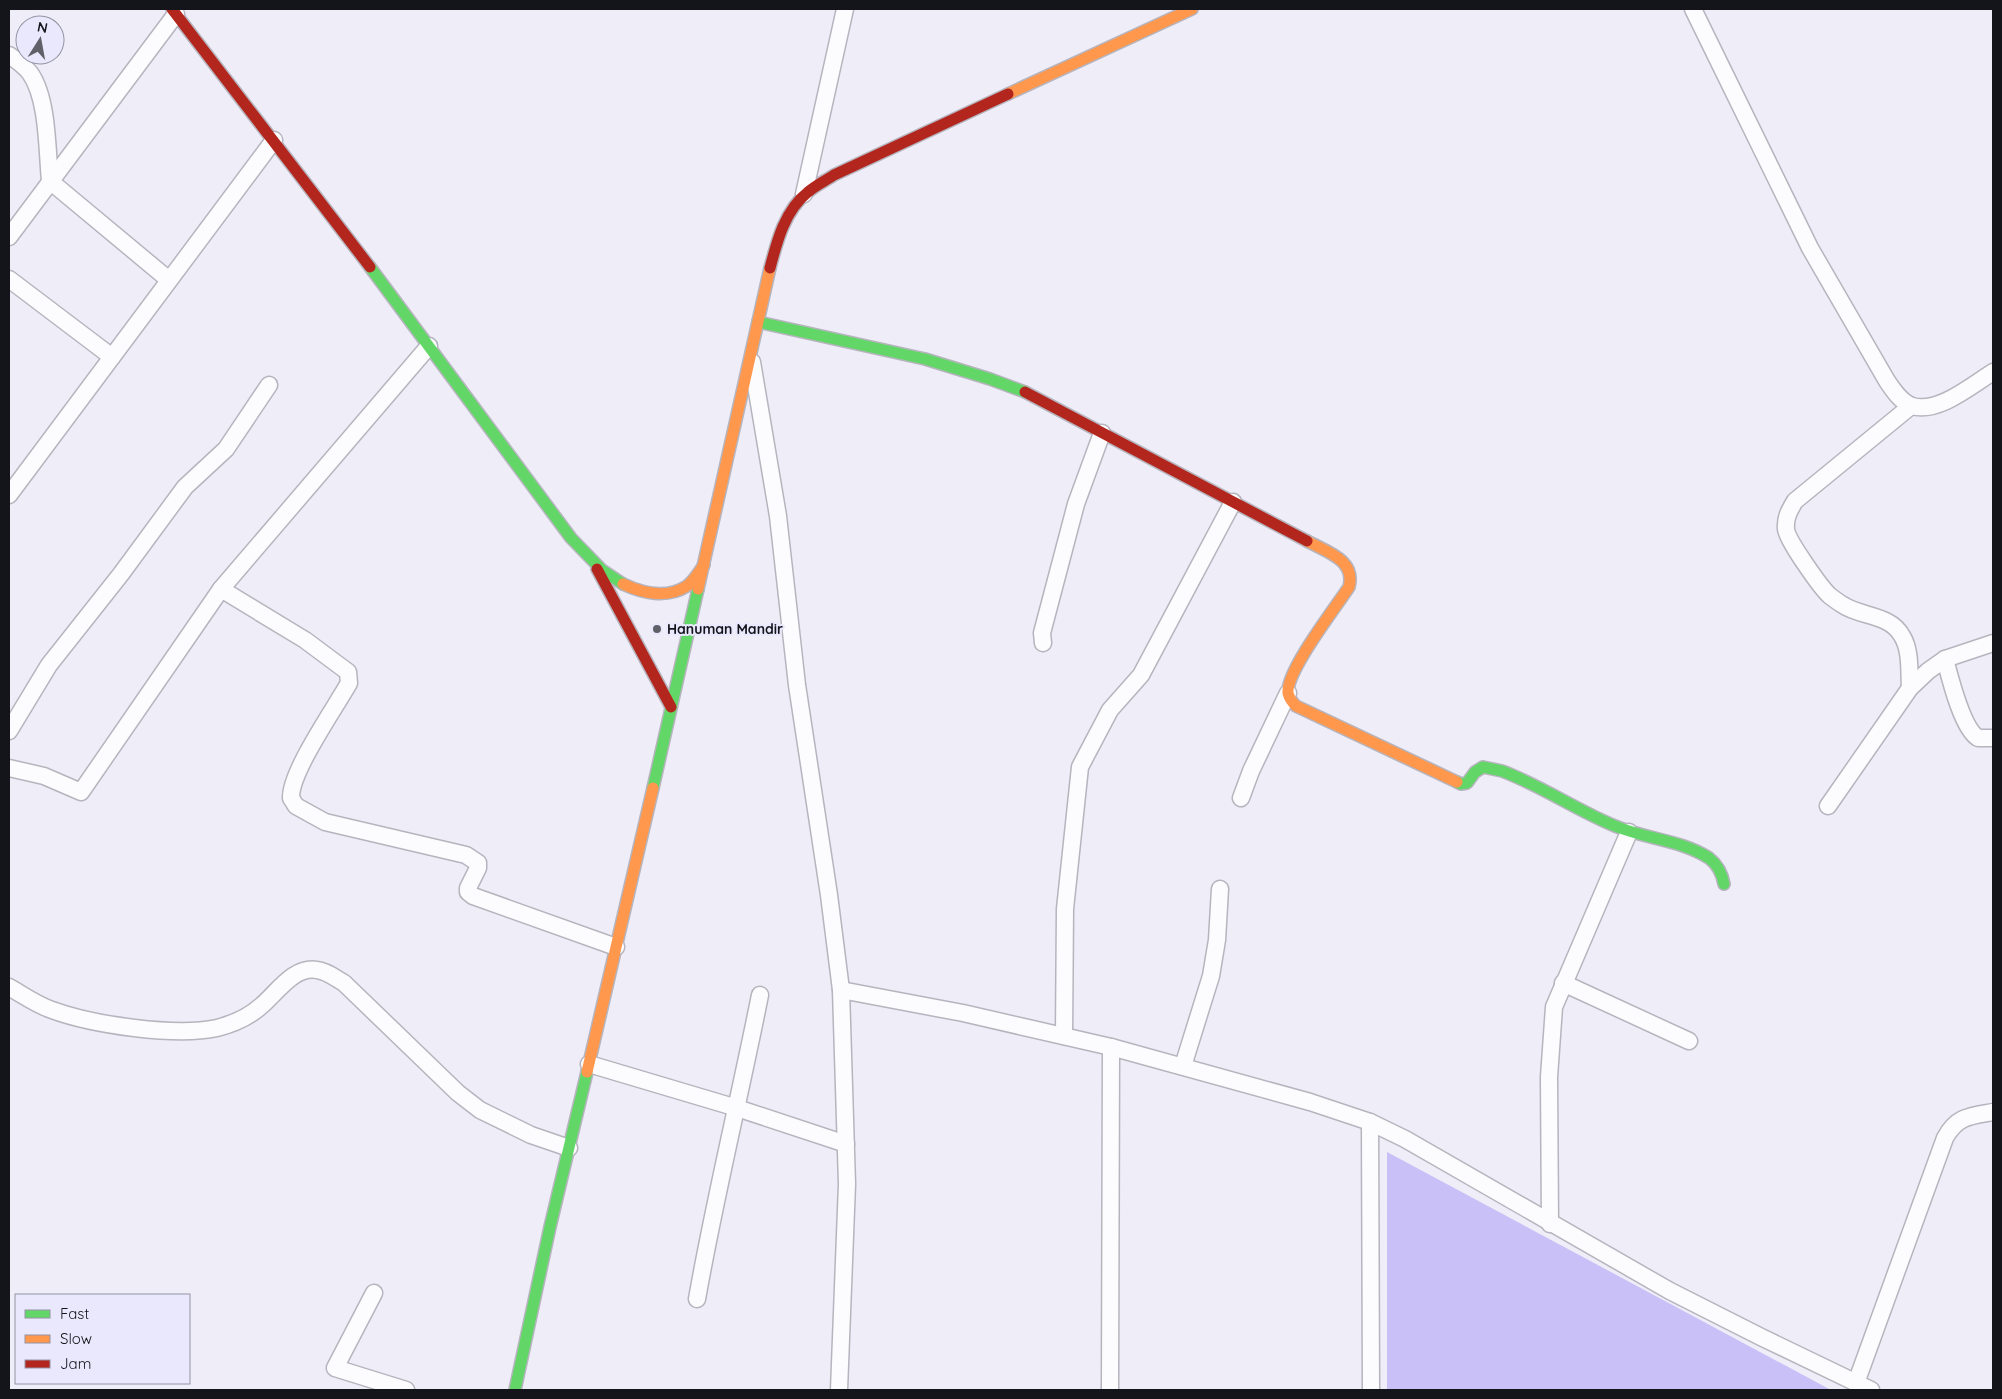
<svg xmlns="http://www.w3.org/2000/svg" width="2002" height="1399" viewBox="0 0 2002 1399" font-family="Quicksand,sans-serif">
  <rect width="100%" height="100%" fill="#eeedf8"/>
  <!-- forest -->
  <polygon fill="#c8c0f6" points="1387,1152 1831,1390 1387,1390"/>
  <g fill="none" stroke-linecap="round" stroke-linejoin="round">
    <!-- street casing -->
    <g stroke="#b6b5be" stroke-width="19">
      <g id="street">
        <path d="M 1693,9 L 1810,248 L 1887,381 C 1893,390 1901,402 1912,406 C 1938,414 1972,385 1993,372"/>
        <path d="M 9,55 C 16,60 25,66 30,73 C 48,98 47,150 50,181 L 169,280"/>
        <polyline points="804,194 845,9"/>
        <polyline points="9,237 176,14"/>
        <polyline points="9,279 112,357"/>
        <polyline points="752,362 778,516 797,685 829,895 841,990 847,1184 839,1390"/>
        <polyline points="9,495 274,140"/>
        <path d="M 221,589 L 305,640 L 348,672 L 349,683 C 335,708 290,772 291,798 L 296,806 L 325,822 L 466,855 L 478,863 L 478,868 L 468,888 L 468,892 L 473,896 L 616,947"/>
        <polyline points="1043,643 1042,633 1076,504 1102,433"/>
        <path d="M 1945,659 C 1950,678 1962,728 1978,738 L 1993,738"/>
        <path d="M 1910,688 C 1909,672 1911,650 1902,636 C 1890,614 1861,617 1843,605 C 1838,602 1834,599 1830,596 C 1821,588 1787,540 1786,529 C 1785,518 1789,511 1795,501 L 1911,406"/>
        <polyline points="9,731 49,665 121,574 185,487 226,449 269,385"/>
        <polyline points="9,768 44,776 81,792 221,589 429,346"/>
        <polyline points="1241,798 1251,771 1288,693"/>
        <polyline points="1828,806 1910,688 1928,671 1945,659 1993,643"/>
        <polyline points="1563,983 1689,1041"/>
        <path d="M 9,987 C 23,995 37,1005 52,1010 C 93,1025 176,1037 217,1028 C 233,1024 249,1017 261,1006 C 277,993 293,966 317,970 C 327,971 335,978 344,983 L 458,1093 L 480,1110 L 531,1135 L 569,1148"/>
        <polyline points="841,990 963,1013 1111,1047 1310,1102 1370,1122 1405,1139 1670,1291 1761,1337 1871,1390"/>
        <polyline points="1064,1036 1065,909 1080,767 1110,710 1141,675 1233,502"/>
        <polyline points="589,1064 737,1108 846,1144"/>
        <polyline points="1183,1066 1211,976 1217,940 1220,889"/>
        <polyline points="1370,1122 1371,1390"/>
        <polyline points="1550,1224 1549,1077 1554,1007 1629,832"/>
        <polyline points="374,1293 335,1368 406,1390"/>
        <path d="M 697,1299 C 715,1197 740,1096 760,995"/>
        <path d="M 1856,1383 L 1945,1138 C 1957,1116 1970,1116 1993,1112"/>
        <polyline points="1110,1390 1111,1047"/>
      </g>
    </g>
    <!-- fast casing -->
    <g stroke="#b6b5be" stroke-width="14">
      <g id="fast">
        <polyline points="370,267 571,538 602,570 623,584"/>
        <polyline points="758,322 925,359 990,379 1025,392"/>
        <path d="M 1457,782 L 1461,784 L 1467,783 L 1475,772 L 1483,767 L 1502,771 C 1542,786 1576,810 1615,826 C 1646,839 1681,840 1709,858 C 1718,865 1722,873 1724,884"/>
        <polyline points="653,788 698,589"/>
        <polyline points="515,1390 550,1227 587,1072"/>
      </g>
    </g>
    <!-- slow casing -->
    <g stroke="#b6b5be" stroke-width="14">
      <g id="slow">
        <polyline points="1008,94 1192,9"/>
        <path d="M 1307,541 C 1327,552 1356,560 1349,587 C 1336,607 1286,671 1288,693 C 1289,698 1292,702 1296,706 L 1457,782"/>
        <path d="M 623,584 C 642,593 667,599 687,586 C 694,581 699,572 704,565"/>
        <polyline points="698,589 770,268"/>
        <polyline points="587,1072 653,788"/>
      </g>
    </g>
    <!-- jam casing -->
    <g stroke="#b6b5be" stroke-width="14">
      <g id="jam">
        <polyline points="172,9 370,267"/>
        <path d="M 770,268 C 777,241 785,210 808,192 C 816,185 825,181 834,175 L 1008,94"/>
        <polyline points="1025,392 1307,541"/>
        <polyline points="597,569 671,707"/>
      </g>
    </g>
    <!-- street -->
    <use href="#street" stroke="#fcfcfe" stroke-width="16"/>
    <!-- fast -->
    <use href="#fast" stroke="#63d668" stroke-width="11"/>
    <!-- slow -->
    <use href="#slow" stroke="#ff974d" stroke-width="11"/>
    <!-- jam -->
    <use href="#jam" stroke="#b3261e" stroke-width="11"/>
  </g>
  <!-- markers -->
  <circle fill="#606068" stroke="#eae8fd" stroke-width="2" cx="657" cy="629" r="5"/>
  <g text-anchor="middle" stroke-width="4" stroke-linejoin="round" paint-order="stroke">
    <!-- poi labels -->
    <g font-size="14" font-weight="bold" fill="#14141b" stroke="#eae8fd" text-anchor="start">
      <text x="667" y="634">Hanuman Mandir</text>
    </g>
  </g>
  <!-- border -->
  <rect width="2002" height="1399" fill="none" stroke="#14141b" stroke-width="20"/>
  <!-- legend -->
  <rect x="15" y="1294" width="175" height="90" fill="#eae8fd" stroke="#9493a3"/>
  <rect x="25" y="1310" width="25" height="8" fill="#63d668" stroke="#9493a3"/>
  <text x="60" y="1319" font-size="15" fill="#14141b">Fast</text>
  <rect x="25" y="1335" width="25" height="8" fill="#ff974d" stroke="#9493a3"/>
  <text x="60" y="1344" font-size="15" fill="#14141b">Slow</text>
  <rect x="25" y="1360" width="25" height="8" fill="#b3261e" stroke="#9493a3"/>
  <text x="60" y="1369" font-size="15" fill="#14141b">Jam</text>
  <!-- north arrow -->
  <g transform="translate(40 40) rotate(11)"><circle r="24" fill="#eae8fd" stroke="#9493a3"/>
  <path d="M0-4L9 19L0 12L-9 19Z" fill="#606068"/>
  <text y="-8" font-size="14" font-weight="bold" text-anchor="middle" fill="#14141b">N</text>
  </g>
</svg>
